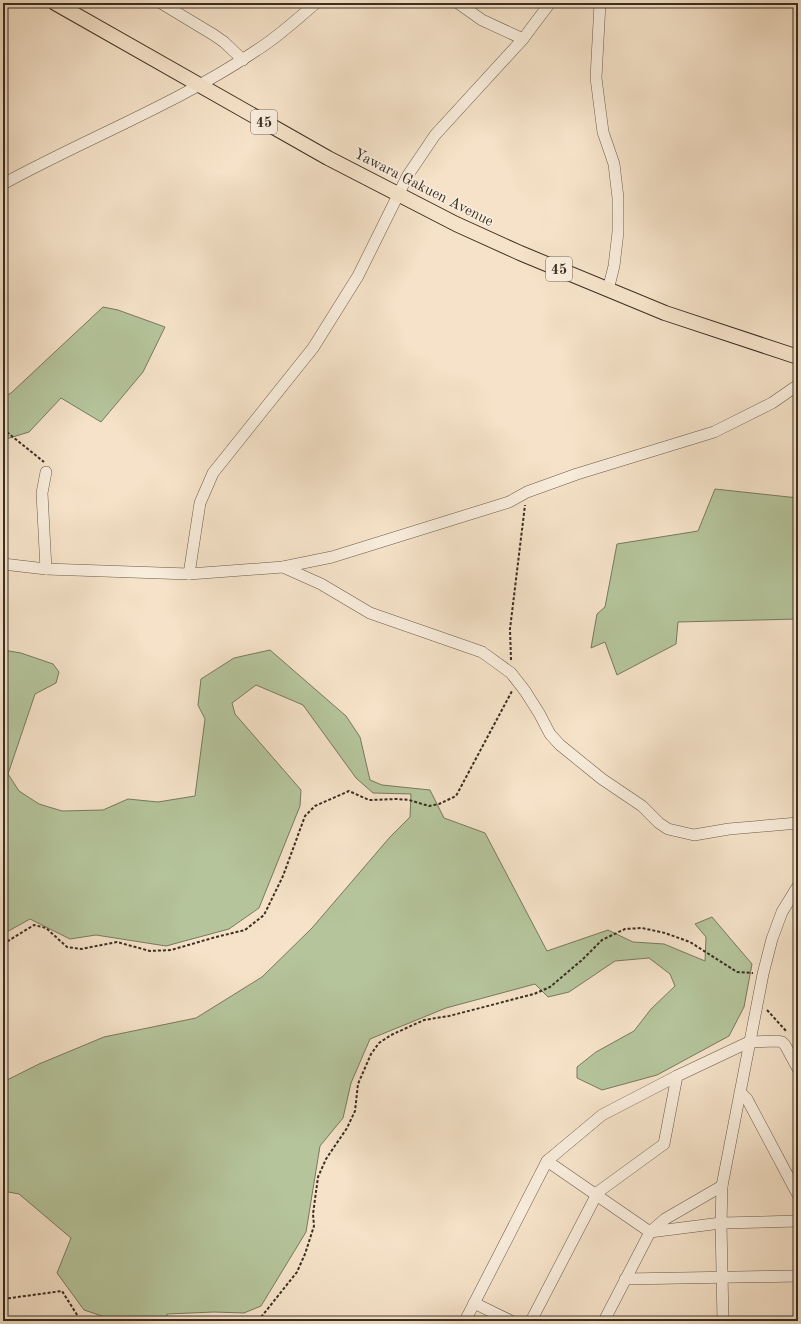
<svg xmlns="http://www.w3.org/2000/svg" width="801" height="1324" viewBox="0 0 801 1324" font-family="'Old Standard TT',serif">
  <rect width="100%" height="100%" fill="#f5e2c8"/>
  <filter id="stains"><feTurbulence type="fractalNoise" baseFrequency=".005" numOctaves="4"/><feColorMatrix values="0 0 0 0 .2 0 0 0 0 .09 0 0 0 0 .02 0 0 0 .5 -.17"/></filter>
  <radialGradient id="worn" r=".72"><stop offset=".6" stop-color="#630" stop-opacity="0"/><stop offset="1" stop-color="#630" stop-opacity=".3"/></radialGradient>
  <!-- green -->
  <g fill="#b5c49b" stroke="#78795e">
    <polygon points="103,307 118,310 165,327 143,372 101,422 61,398 29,432 3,440 3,397 11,393"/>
    <polygon points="715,489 798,498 798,619 678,622 676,644 617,675 605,642 591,648 597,614 605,607 617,544 698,531"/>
    <polygon points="3,650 21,653 53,664 59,672 56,683 35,694 8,774 19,791 39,804 62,811 103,810 128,799 158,802 195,796 205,719 198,705 201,679 234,658 270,650 346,716 360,737 370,780 382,785 430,790 444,818 485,833 547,951 608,930 633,942 664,944 705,961 706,937 695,924 712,917 752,964 744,1007 729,1036 657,1075 602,1090 577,1078 577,1067 596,1052 634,1031 651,1009 675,986 670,974 649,958 615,961 569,992 548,997 535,984 446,1008 370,1039 351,1083 343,1118 320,1146 306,1232 261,1306 244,1313 214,1312 167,1314 167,1321 103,1321 102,1316 84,1310 57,1273 71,1238 19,1194 3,1191 3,1082 39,1064 104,1037 196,1018 262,977 312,928 390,837 410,817 411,794 373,793 356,778 303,705 256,685 232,703 235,714 301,790 300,806 259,908 229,929 166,946 96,935 70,939 30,919 3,934"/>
  </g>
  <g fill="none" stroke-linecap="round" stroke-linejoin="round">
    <!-- minor casing -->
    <g stroke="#6a5b4c" stroke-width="12">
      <g id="minor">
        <polyline points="161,3 214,35 224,42 243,60"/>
        <polyline points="458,3 482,20 523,39"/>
        <polyline points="600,3 596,78 603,132 614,164 618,198 618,232 614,266 608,290"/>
        <path d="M 3,184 C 87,138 177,104 257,50 C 278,37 297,19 316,3"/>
        <polyline points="3,564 46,569 189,574 283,567 332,557 509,502 527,492 577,474 714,432 772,403 798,385"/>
        <polyline points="283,567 321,584 370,613 482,652 511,673 525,691 539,713 550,734 560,745 602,779 642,806 659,823 668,829 694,835 729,829 798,823"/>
        <polyline points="46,569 42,493 46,472"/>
        <polyline points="189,574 200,503 213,473 313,348 358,276 408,175 435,135 523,39 550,3"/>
        <polyline points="741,1093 747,1099 798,1195"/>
        <polyline points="547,1161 650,1232 665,1219 722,1186"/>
        <polyline points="625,1279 798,1276"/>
        <polyline points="474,1303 511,1321"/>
        <polyline points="465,1321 547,1161 602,1115 677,1076 749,1042 778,1041 782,1042 785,1045 798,1069"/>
        <polyline points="531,1321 598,1192 664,1144 677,1076"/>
        <polyline points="604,1321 650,1232 721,1223 798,1221"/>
        <polyline points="723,1321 721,1223 722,1186 763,974 772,939 782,912 798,886"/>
      </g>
    </g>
    <!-- major casing -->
    <g stroke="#3b2e22" stroke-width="16">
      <polyline id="major" points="55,3 328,158 456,224 520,253 665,313 798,357"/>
    </g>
    <!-- path -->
    <g stroke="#3b2e22" stroke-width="2" stroke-dasharray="3 2" stroke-linecap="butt">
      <polyline points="3,429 44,462"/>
      <polyline points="511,660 510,629 525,505"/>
      <polyline points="3,944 34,925 46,928 67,947 81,949 117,942 150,951 171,950 216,937 245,930 264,915 283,876 305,816 315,806 349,791 369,800 398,799 409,800 429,806 439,804 456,796 512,691"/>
      <polyline points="767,1010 787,1032"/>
      <polyline points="3,1299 62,1291 79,1318 125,1321"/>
      <polyline points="258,1321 297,1272 305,1254 314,1226 313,1214 318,1177 326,1159 347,1128 355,1111 358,1084 371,1054 379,1043 391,1035 424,1020 449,1016 534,994 550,987 582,960 602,940 625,929 642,928 665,933 690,942 737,972 753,973"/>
    </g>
    <!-- minor -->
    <use href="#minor" stroke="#f8ecdb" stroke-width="11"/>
    <!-- major -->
    <use href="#major" stroke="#f5e2c8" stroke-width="14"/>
  </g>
  <g text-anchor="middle" stroke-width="3.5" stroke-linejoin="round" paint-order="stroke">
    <!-- shield labels -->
    <g fill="#f8ecdb" stroke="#74675a" stroke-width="1">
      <rect x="251" y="110" width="26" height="24" rx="3"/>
      <rect x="546" y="257" width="26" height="24" rx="3"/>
    </g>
    <g font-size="14" font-weight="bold" fill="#3b2e22">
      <text x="264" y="127">45</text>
      <text x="559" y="274">45</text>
    </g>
    <!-- street labels -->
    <g font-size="15" fill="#3b2e22" stroke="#f8ecdb">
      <text transform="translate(424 187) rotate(27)" y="5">Yawara Gakuen Avenue</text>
    </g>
  </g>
  <!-- margin -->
  <rect width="801" height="1324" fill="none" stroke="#f5e2c8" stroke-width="16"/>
  <rect x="4" y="4" width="793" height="1316" fill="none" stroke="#3b2e22" stroke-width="2"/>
  <rect x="8" y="8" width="785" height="1308" fill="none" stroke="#3b2e22"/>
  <rect width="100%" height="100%" filter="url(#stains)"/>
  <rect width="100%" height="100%" fill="url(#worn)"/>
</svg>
